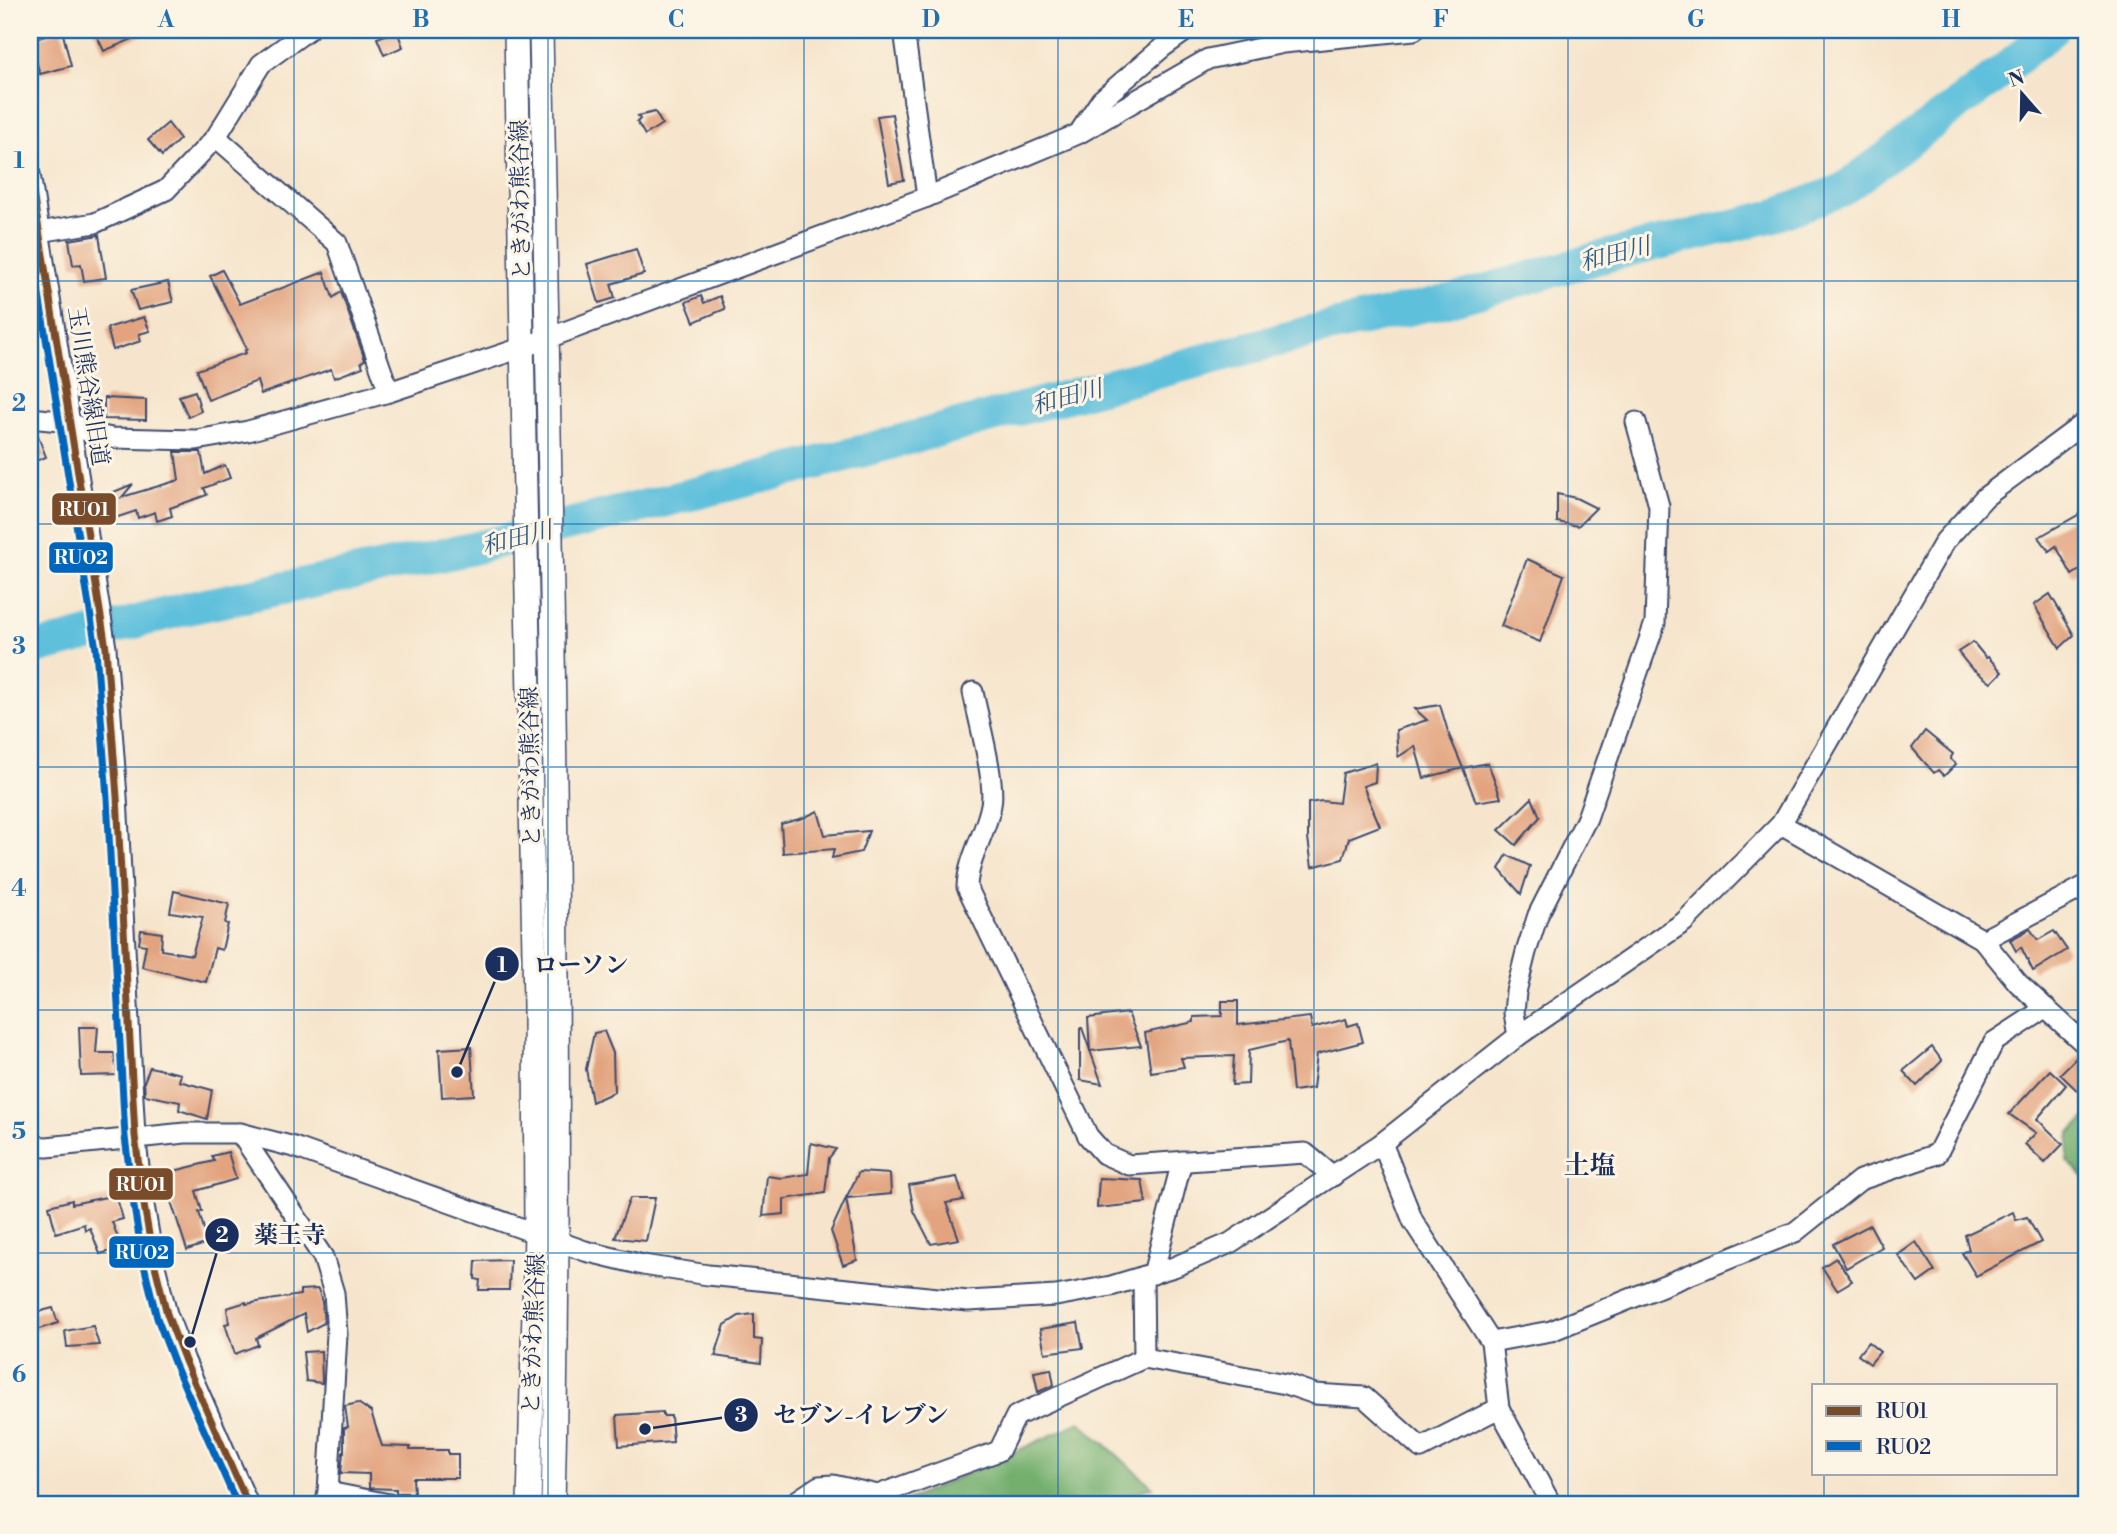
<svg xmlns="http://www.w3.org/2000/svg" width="2117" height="1534" viewBox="0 0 2117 1534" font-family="'Libre Bodoni','Noto Serif JP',serif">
  <rect width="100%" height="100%" fill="#fcf5e5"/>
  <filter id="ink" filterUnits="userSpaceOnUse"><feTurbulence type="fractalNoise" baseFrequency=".0143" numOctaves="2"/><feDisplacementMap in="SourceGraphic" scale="14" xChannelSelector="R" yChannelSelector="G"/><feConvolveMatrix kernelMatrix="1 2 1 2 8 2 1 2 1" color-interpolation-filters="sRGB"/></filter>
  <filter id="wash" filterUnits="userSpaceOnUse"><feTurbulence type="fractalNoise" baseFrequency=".00686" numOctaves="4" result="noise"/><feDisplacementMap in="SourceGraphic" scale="28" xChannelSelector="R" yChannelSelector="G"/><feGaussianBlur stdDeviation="1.57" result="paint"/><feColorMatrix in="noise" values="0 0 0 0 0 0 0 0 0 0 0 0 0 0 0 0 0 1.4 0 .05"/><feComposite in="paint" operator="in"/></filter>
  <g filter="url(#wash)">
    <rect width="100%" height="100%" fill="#f6e5cc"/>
    <!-- forest -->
    <g fill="#74af6e" stroke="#486f66" stroke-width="2">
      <polygon points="2087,1117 2087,1180 2067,1161 2070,1133"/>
      <polygon points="1080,1422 1153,1487 1098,1504 900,1504"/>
    </g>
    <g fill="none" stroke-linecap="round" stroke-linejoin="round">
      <!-- river -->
      <polyline stroke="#5ec0dc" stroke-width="33" points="30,650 185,609 470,549 798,468 1313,331 1455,299 1598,258 1773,216 1842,190 1995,77 2052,30"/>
    </g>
    <g id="blocks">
      <!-- building -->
      <g fill="#e2a37e">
        <polygon points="62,30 71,66 40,74 30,41"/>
        <polygon points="94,30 154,30 104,51"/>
        <polygon points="397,31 403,47 384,55 377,38"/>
        <polygon points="655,112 662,124 645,135 637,122 640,119 638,116"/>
        <polygon points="892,114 904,180 889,183 877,116"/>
        <polygon points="168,123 180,139 162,156 148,140"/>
        <polygon points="99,235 106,278 84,281 81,264 73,265 69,240"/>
        <polygon points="636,249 644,274 611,284 615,298 599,303 587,264"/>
        <polygon points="222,270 240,304 324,272 333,298 341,292 365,360 361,362 363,367 334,378 331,369 261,394 257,381 208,400 197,370 246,353 245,350 247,349 210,276"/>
        <polygon points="168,282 173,302 138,310 131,290"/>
        <polygon points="701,296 704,303 720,296 725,309 694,322 686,302"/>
        <polygon points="144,317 150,331 139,334 141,341 113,350 107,328"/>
        <polygon points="195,391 201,411 188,417 179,396"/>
        <polygon points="104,398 146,400 146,420 104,419"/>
        <polygon points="30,430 36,431 46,457 30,463"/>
        <polygon points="175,452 201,452 205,474 225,465 230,478 204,488 207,495 170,508 172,516 157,521 155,512 138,518 136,511 103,522 99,498 133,484 122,497 179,480"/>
        <polygon points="1557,494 1576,498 1596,508 1578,526 1557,522"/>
        <polygon points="2087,510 2087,565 2072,575 2056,546 2049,551 2039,537"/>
        <polygon points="1527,559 1564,575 1540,642 1501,626"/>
        <polygon points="2050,594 2074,635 2060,648 2034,605"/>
        <polygon points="1973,642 1986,658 1988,657 2002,672 1991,683 1970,667 1958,652"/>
        <polygon points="1440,705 1449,735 1463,768 1424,778 1415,746 1398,757 1396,730 1427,720 1415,709"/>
        <polygon points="1925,731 1953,754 1950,759 1956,764 1944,776 1938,770 1934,773 1912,748"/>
        <polygon points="1376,763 1375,782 1363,786 1380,826 1349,838 1343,859 1312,867 1308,838 1308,803 1322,801 1339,803 1343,773"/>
        <polygon points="1488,763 1501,798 1476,802 1463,768"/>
        <polygon points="1532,798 1540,817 1516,845 1499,830"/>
        <polygon points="818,811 825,835 869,831 861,852 832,858 834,849 783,853 781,824 803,818"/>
        <polygon points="1507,855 1530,866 1521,894 1499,869"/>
        <polygon points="174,891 229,904 225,923 228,924 222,950 215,948 206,982 142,967 146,945 139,944 141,930 162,933 161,950 192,955 203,917 170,912"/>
        <polygon points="2030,929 2038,940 2054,931 2067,950 2033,971 2021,947 2016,951 2010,940"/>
        <polygon points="1222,1001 1238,1001 1238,1025 1310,1017 1312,1028 1346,1019 1348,1026 1358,1023 1363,1042 1317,1054 1313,1088 1293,1091 1288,1041 1249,1050 1248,1084 1232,1085 1234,1056 1181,1058 1184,1067 1151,1072 1145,1033 1194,1022 1194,1017 1222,1016"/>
        <polygon points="1128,1013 1141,1046 1090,1051 1088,1018"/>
        <polygon points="79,1027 98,1027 96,1053 114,1053 117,1075 81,1076"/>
        <polygon points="1080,1028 1082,1028 1102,1084 1080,1080"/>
        <polygon points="604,1031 613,1053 614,1092 592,1102 586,1069 594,1033"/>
        <polygon points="471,1047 474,1095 442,1097 439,1049"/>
        <polygon points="1932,1047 1942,1061 1917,1086 1903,1071"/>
        <polygon points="2079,1055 2087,1063 2087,1100 2060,1074"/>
        <polygon points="150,1067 181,1074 179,1081 212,1090 207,1119 179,1110 180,1102 145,1095 144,1082"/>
        <polygon points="2050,1070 2066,1085 2037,1119 2063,1144 2045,1163 2025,1144 2036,1133 2009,1114"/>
        <polygon points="811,1143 836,1149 829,1158 825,1193 784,1199 784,1214 763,1216 767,1176 782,1178 808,1174"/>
        <polygon points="228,1152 236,1179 196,1191 202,1211 199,1212 208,1243 187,1250 162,1174 214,1161 212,1156"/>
        <polygon points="859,1172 890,1174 891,1194 846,1198"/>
        <polygon points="957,1177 964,1200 946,1203 959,1239 931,1244 914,1211 909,1185"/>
        <polygon points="1099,1178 1142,1180 1146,1203 1097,1208"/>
        <polygon points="116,1195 123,1219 112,1222 122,1248 100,1254 90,1228 85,1230 84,1224 56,1233 49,1206 72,1200 72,1204"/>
        <polygon points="630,1198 655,1198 646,1241 615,1238"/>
        <polygon points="846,1198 857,1260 843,1265 831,1231"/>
        <polygon points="2013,1212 2016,1220 2027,1217 2041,1242 1976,1276 1962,1253 1969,1250 1965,1235"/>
        <polygon points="1870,1225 1882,1247 1846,1268 1833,1244"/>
        <polygon points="1916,1242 1935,1271 1918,1283 1898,1255"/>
        <polygon points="1836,1258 1852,1281 1837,1290 1822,1267"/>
        <polygon points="510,1260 509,1290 479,1290 480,1280 475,1279 476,1261"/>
        <polygon points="318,1289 322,1302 324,1323 307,1332 304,1314 256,1338 258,1345 235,1354 225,1324 229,1323 227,1308 246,1302 246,1304 300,1295 300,1290"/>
        <polygon points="53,1308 58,1323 30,1332 30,1314"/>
        <polygon points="754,1314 754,1339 762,1340 761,1363 715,1356 725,1325 739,1316"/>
        <polygon points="1078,1323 1083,1348 1045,1353 1040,1329"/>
        <polygon points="93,1326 99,1345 67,1347 65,1331"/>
        <polygon points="1868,1342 1880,1352 1870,1364 1858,1355"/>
        <polygon points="321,1351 322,1383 306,1381 303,1352"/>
        <polygon points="1051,1369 1054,1385 1038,1392 1034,1372"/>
        <polygon points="358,1403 371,1412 382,1446 410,1447 410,1450 448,1450 448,1454 458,1454 458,1478 413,1478 414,1493 396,1493 396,1489 369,1488 369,1474 341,1473 343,1453 344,1453 344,1428 348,1427 345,1406"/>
        <polygon points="663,1412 663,1416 671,1416 673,1442 619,1446 617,1415"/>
      </g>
    </g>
  </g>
  <g filter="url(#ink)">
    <use href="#blocks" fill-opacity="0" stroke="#3c4a6e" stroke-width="2"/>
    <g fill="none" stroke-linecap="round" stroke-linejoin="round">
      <!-- minor casing -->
      <g stroke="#3c4a6e" stroke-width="23">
        <g id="minor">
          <polyline points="904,30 927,197"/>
          <polyline points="1081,130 1101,100 1163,47 1187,30"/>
          <polyline points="216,137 337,243 389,392"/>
          <polyline points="30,174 106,648 117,797 135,1136 144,1205 153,1258 167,1314 185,1361 248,1504"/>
          <polyline points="39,232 95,223 166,190 216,137 261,64 308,30"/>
          <polyline points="30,418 70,422 92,434 112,438 196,440 248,431 389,392 524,347 927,197 1078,134 1208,59 1283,43 1414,30"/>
          <path d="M 973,692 C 978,718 996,782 991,805 C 986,833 968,858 967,887 L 1088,1136 L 1104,1154 L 1129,1165 L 1305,1153 L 1333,1176"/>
          <polyline points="1781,824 1983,940 2018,983 2087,1046"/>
          <polyline points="1983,940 2087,885"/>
          <polyline points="1518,1036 1514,1013 1516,992 1526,952 1538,915 1587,818 1655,623 1659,506 1636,422"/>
          <polyline points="240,1133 323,1257 334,1293 337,1334 328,1492 325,1504"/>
          <polyline points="1382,1143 1413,1221 1491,1342 1499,1408 1551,1504"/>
          <polyline points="30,1146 47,1147 185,1133 240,1133 294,1147 585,1251 643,1265 708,1275 968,1301 1056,1296 1111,1286 1174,1267 1230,1243 1382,1143 1518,1036 1684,922 1781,824 1945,541 1985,497 2087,421"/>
          <polyline points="1153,1274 1182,1161"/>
          <polyline points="1143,1276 1144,1358"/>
          <polyline points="1491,1342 1551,1331 1795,1232 1860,1180 1937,1154 1994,1042 2046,1008"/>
          <polyline points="328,1492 389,1504"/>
          <polyline points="792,1504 819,1486 833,1485 878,1495 999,1451 1016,1416 1144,1358 1286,1384 1315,1394 1364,1397 1421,1448 1499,1408"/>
        </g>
      </g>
      <!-- major casing -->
      <g stroke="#3c4a6e" stroke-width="26">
        <g id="major">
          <polyline points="516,30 535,1005 536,1233 529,1504"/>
          <path d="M 541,30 C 550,521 565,1013 553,1504"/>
        </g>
      </g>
      <!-- minor -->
      <use href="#minor" stroke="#fff" stroke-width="19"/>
      <!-- major -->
      <use href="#major" stroke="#fff" stroke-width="23"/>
      <!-- bus-1 casing -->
      <g stroke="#fcf5e5" stroke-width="12">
        <polyline id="bus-1" points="30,174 106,648 117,797 135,1136 144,1205 153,1258 167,1314 185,1361 248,1504"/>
      </g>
      <!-- bus-2 casing -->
      <g stroke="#fcf5e5" stroke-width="12">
        <polyline id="bus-2" points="30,239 96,649 107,798 125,1137 134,1207 143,1261 157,1318 175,1365 237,1504"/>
      </g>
      <!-- bus-1 -->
      <use href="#bus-1" stroke="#7a4b2a" stroke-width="7"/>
      <!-- bus-2 -->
      <use href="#bus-2" stroke="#0065bd" stroke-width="7"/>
    </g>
  </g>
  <!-- grid -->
  <path fill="none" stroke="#1f6fb2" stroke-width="2" stroke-opacity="0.55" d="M 294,30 L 294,1504M 548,30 L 548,1504M 804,30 L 804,1504M 1058,30 L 1058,1504M 1314,30 L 1314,1504M 1568,30 L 1568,1504M 1824,30 L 1824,1385M 30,281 L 2087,281M 30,524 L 2087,524M 30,767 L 2087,767M 30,1010 L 2087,1010M 30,1253 L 2087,1253M 1824,1473 L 1824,1504"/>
  <g text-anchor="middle" stroke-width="6" stroke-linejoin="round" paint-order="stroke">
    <!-- street labels -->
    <g font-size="23" fill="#1b2f5e" stroke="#fcf5e5">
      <text transform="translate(520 200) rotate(-91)" y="8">ときがわ熊谷線</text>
      <text transform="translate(89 386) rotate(81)" y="8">玉川熊谷線旧道</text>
      <text transform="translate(530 767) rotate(-91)" y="8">ときがわ熊谷線</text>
      <text transform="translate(533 1334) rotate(-88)" y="8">ときがわ熊谷線</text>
    </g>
    <!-- water labels -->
    <g font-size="24" font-style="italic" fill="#2f5a84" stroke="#fcf5e5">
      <text transform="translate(1615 254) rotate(-14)" y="8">和田川</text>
      <text transform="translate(1067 397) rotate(-15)" y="8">和田川</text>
      <text transform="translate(517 538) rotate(-14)" y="8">和田川</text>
    </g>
    <!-- quarter labels -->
    <g font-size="26" font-weight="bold" fill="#1b2f5e" stroke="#fcf5e5">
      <text x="1590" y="1174">土塩</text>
    </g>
  </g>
  <!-- callouts -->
  <path fill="none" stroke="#1b2f5e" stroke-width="2.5" d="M457 1072L502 964M190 1342L222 1235M645 1429L741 1415"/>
  <g fill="#1b2f5e" stroke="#fcf5e5" stroke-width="2.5">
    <circle cx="457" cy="1072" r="7"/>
    <circle cx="190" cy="1342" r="7"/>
    <circle cx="645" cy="1429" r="7"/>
    <circle cx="502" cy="964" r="18"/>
    <circle cx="222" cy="1235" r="18"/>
    <circle cx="741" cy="1415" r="18"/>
  </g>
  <g font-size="21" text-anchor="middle" font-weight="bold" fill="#fff">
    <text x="502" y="972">1</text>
    <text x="222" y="1242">2</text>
    <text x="741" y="1422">3</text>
  </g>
  <g font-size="24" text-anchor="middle" font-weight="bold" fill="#1b2f5e" stroke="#fcf5e5" stroke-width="6" stroke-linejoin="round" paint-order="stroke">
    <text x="581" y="973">ローソン</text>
    <text x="290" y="1243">薬王寺</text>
    <text x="861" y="1423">セブン-イレブン</text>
  </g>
  <g stroke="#fcf5e5" stroke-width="2.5">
    <rect x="51" y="492" width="66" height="34" rx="7" fill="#7a4b2a"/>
    <rect x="48" y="541" width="66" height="33" rx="7" fill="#0065bd"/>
    <rect x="108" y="1167" width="66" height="34" rx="7" fill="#7a4b2a"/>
    <rect x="108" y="1235" width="67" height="34" rx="7" fill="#0065bd"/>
  </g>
  <g font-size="19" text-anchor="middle" font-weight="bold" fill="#fff">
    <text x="84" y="516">RU01</text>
    <text x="81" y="564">RU02</text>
    <text x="141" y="1191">RU01</text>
    <text x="142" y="1259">RU02</text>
  </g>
  <!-- margin -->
  <rect width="2117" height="1534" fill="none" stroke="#fcf5e5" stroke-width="77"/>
  <!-- legend -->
  <rect x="1812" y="1384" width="245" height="91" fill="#fcf5e5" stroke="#a2a6af" stroke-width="2"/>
  <rect x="1826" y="1406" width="35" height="10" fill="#7a4b2a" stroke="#a2a6af" stroke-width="2"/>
  <text x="1876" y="1418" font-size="21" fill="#1b2f5e">RU01</text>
  <rect x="1826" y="1441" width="35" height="10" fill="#0065bd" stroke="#a2a6af" stroke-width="2"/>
  <text x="1876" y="1454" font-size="21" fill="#1b2f5e">RU02</text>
  <!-- north arrow -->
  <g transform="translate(2022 94) rotate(340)" stroke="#fcf5e5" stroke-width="5" paint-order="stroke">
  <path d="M0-5L12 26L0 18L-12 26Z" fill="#1b2f5e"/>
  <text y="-10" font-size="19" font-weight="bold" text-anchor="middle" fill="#1b2f5e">N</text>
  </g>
  <rect x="38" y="38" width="2040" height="1458" fill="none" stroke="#1f6fb2" stroke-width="2.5"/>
  <g font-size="23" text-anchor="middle" font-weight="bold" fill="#1f6fb2">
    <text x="166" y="27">A</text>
    <text x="421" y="27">B</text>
    <text x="676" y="27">C</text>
    <text x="931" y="27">D</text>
    <text x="1186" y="27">E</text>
    <text x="1441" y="27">F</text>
    <text x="1696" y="27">G</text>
    <text x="1951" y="27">H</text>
    <text x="19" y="168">1</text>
    <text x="19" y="411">2</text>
    <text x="19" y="654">3</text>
    <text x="19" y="896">4</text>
    <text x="19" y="1139">5</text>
    <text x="19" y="1382">6</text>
  </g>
</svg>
